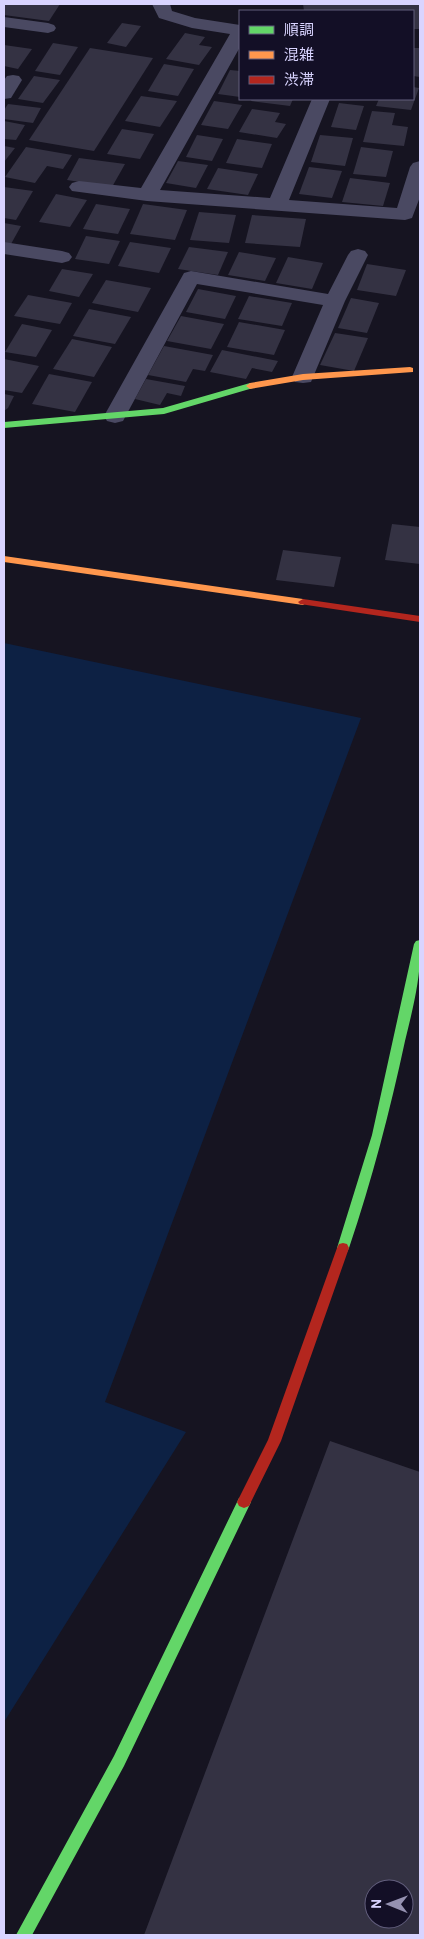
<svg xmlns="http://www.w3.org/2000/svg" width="424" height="1939" viewBox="0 0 424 1939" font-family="Overpass,'Noto Sans JP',sans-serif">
  <rect width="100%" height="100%" fill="#161421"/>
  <!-- water -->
  <polygon fill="#0d2144" points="4,643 361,718 105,1402 186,1432 4,1722"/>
  <!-- building -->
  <g fill="#343243" fill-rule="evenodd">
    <polygon points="4,4 60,4 49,21 4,15"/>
    <polygon points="303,4 420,4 420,29 413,29 413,11 304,11"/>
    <polygon points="122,23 141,26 126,47 107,43"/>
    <polygon points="185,33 205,37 199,45 212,47 199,65 166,59"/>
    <polygon points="53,43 78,47 60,75 35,71"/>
    <polygon points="4,45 32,49 18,69 4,66"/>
    <polygon points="90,48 153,58 94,151 29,140"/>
    <polygon points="413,48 420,48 420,77 413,76"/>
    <polygon points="164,64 194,69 178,96 148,91"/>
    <polygon points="230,70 240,71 240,97 218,94"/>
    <polygon points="34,76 60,80 43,103 18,99"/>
    <polygon points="413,87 419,88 411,110 376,106 379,99 413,99"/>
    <polygon points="141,96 177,101 160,127 125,121"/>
    <polygon points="252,99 293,99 290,106 251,101"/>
    <polygon points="214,101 242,105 228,129 201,125"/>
    <polygon points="339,103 364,106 356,130 331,127"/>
    <polygon points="8,104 41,108 33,123 4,119 4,110"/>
    <polygon points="252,109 280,113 275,122 286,124 277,138 239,132"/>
    <polygon points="372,111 395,113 392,125 408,127 404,146 363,142"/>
    <polygon points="4,121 25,125 16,140 4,139"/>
    <polygon points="122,129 154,134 140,159 107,154"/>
    <polygon points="197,135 223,139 212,161 186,157"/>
    <polygon points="320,135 353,138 345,166 311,162"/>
    <polygon points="237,139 272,144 262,168 226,163"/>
    <polygon points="4,146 15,148 4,162"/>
    <polygon points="26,147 72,155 63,169 47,166 35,183 5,177"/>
    <polygon points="361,147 393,151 386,177 353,174"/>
    <polygon points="79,158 125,164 112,187 67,180"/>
    <polygon points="178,161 208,165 196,188 166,183"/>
    <polygon points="309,167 342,171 332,198 299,194"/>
    <polygon points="218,168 258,174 248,195 207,189"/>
    <polygon points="350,178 390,183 383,206 342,202"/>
    <polygon points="4,187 33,191 16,220 4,218"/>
    <polygon points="56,194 87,200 70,227 39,222"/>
    <polygon points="96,204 130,209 118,234 83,229"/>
    <polygon points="143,204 187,210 175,240 130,234"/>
    <polygon points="199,212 236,215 229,243 190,240"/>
    <polygon points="252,215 306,219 300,247 245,243"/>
    <polygon points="4,223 21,226 11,244 4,243"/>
    <polygon points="86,236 120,241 109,264 75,259"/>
    <polygon points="130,242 171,248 159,273 118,266"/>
    <polygon points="189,247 228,252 218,275 178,269"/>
    <polygon points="239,252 276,258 265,281 228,275"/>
    <polygon points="288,257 323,263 312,289 276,283"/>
    <polygon points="367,264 406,270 396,296 357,290"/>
    <polygon points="62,269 93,274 79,297 49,291"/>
    <polygon points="106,280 151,288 138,312 92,303"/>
    <polygon points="198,289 236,296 225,319 186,312"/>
    <polygon points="28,295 72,303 60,324 14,316"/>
    <polygon points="249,296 292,303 282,326 238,319"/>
    <polygon points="351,298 379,303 367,333 338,328"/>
    <polygon points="89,309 131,317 115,344 73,336"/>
    <polygon points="181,316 224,324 211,349 167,341"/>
    <polygon points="239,322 285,330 274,355 227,347"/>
    <polygon points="22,324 52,330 36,357 5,352"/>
    <polygon points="335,333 368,338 354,371 320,365"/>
    <polygon points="72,339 112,347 94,377 53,369"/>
    <polygon points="164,346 213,355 205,371 193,369 186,382 148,375"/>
    <polygon points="222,350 278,361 272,372 252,368 246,379 210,372"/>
    <polygon points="4,359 39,366 22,393 4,390"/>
    <polygon points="49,374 92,382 75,412 32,404"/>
    <polygon points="146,379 185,386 181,396 167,393 160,405 135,399"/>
    <polygon points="4,394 14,396 8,408 4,411"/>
    <polygon points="392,524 420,527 420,564 385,560"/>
    <polygon points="283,550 341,557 334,587 276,580"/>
    <path d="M 330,1441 L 420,1472 L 420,1935 L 144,1935 ZM 374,1889 L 404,1889 L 404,1919 L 374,1919 Z"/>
  </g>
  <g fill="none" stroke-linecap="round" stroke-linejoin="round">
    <!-- lane -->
    <polygon fill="#4a4962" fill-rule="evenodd" points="4,17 48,23 54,25 56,28 54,31 48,33 4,27"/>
    <!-- street -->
    <g fill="#4a4962" fill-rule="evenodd">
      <polygon points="152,4 170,4 172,11 195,18 240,25 240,47 160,190 270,198 312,99 330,99 289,200 397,208 410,167 413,163 420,161 420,197 412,218 405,220 147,201 72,191 69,187 72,183 79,181 141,188 230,34 192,28 159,18"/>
      <polygon points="13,75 19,76 22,80 11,98 4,99 4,80 7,76"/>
      <polygon points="4,242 62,251 69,253 72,257 69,261 62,263 4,254"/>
      <polygon points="358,249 365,251 368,255 345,301 311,382 303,383 295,382 292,377 323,305 197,284 123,421 115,423 107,421 104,416 184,273 191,271 328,294 348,255 351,251"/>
    </g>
    <!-- fast -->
    <g fill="#63d668" fill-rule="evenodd">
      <polygon points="250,383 253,384 253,388 164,414 4,428 4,422 163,408"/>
      <path d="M 420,940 C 422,974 413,1008 405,1041 C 390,1111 372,1180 349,1248 L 347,1252 L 343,1253 L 339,1252 L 337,1248 L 372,1135 L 414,944 L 416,941 Z"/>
      <polygon points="244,1496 249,1498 251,1502 124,1766 32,1935 16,1935 114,1756 239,1498"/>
    </g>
    <!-- slow -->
    <g fill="#ff974d" fill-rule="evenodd">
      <polygon points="410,367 413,368 413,372 303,380 250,389 246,386 250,383 303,374"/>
      <polygon points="4,556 303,599 308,602 303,605 4,562"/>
    </g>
    <!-- jam -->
    <g fill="#b3261e" fill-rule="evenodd">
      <polygon points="303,599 420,616 420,622 300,604 298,602"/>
      <polygon points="343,1243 347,1244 349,1248 281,1441 249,1506 244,1508 239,1506 237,1502 268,1440 337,1248 339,1244"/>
    </g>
  </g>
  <!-- border -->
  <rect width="424" height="1939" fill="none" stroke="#d9d4ff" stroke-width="10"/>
  <!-- legend -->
  <rect x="239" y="10" width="175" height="90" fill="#130f26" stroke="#625e7d"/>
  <rect x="249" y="26" width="25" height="8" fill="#63d668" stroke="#625e7d"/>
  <text x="284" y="35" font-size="15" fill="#d9d4ff">順調</text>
  <rect x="249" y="51" width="25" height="8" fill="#ff974d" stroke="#625e7d"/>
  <text x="284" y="60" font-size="15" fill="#d9d4ff">混雑</text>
  <rect x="249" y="76" width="25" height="8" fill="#b3261e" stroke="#625e7d"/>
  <text x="284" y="85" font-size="15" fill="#d9d4ff">渋滞</text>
  <!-- north arrow -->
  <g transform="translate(389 1904) rotate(271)"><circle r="24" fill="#130f26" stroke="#625e7d"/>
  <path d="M0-4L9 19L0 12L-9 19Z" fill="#9591b1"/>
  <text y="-8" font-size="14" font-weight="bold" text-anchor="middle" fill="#d9d4ff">N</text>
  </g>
</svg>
